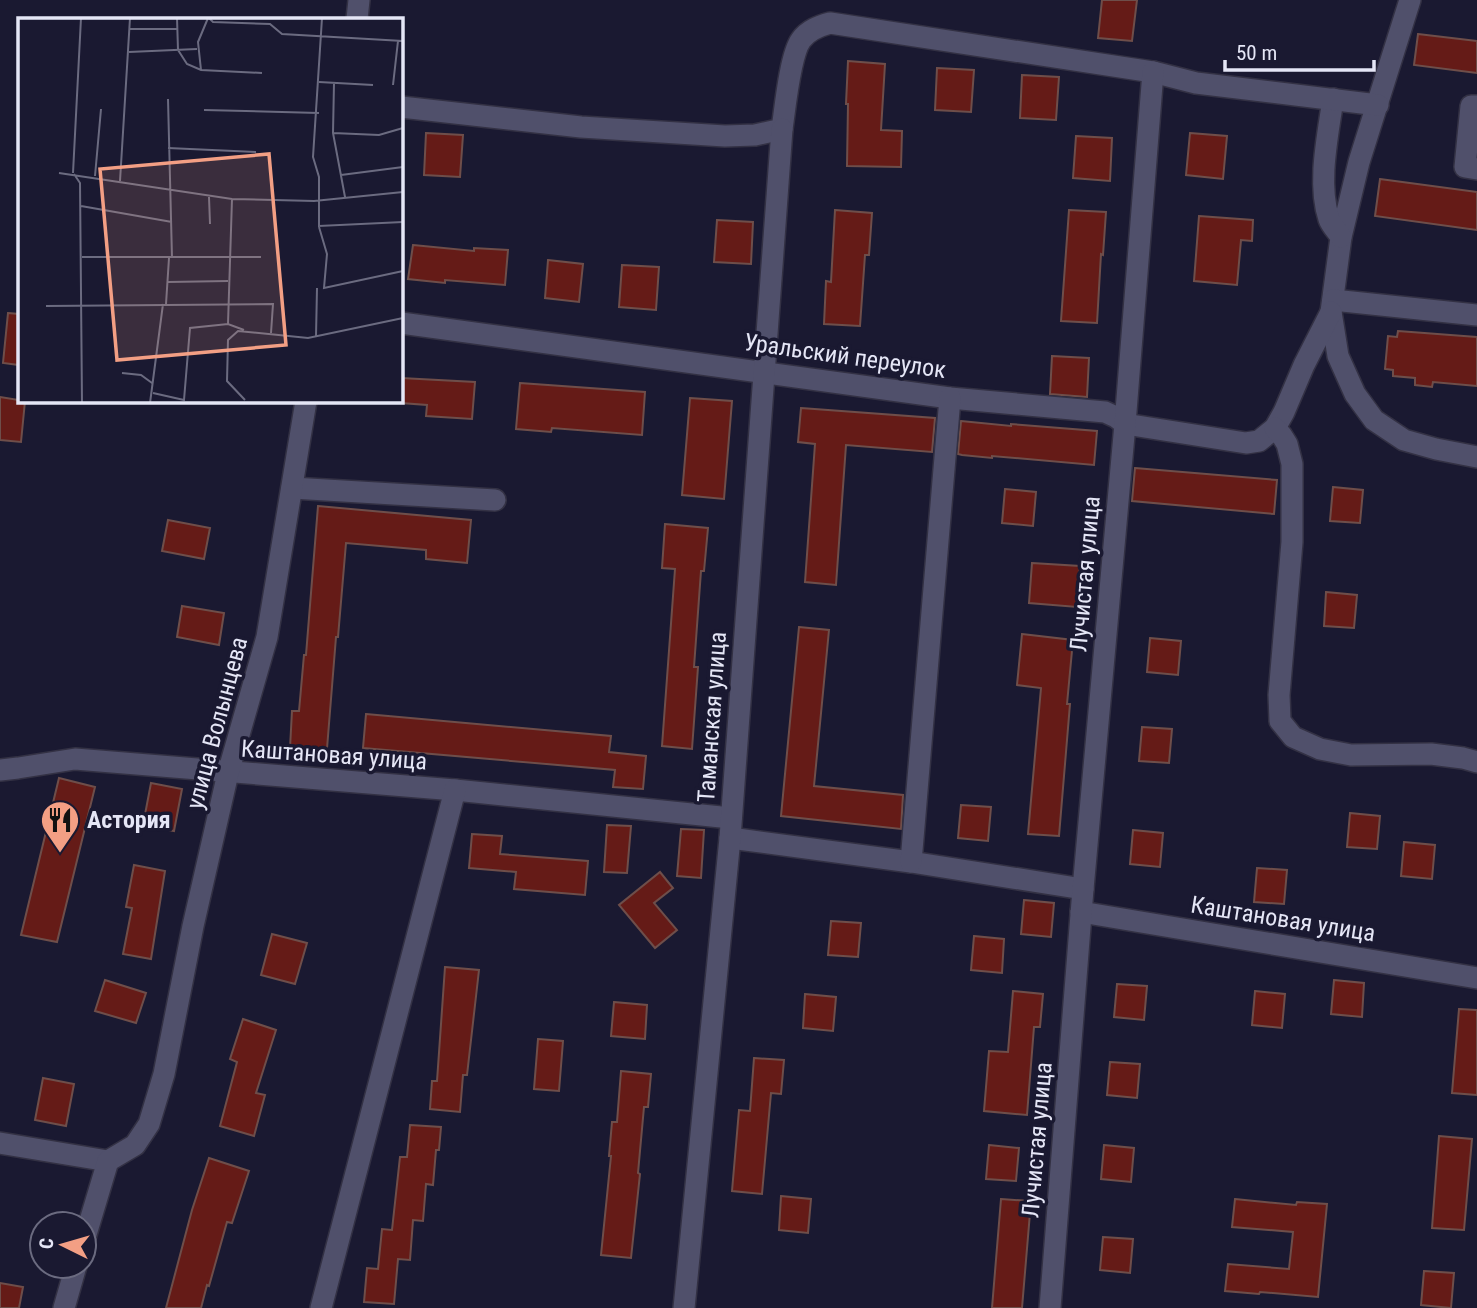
<svg xmlns="http://www.w3.org/2000/svg" width="1477" height="1308" viewBox="0 0 1477 1308" font-family="'Roboto Condensed',sans-serif">
  <rect width="100%" height="100%" fill="#1a1931"/>
  <!-- building -->
  <g fill="#651b17" stroke="#6e4e4a" stroke-width="2">
    <polygon points="1102,0 1137,0 1132,41 1098,38"/>
    <polygon points="1418,34 1477,41 1477,73 1414,65"/>
    <polygon points="848,61 885,64 881,130 902,131 901,167 847,166 848,104 846,104"/>
    <polygon points="937,68 974,70 971,112 935,110"/>
    <polygon points="1022,75 1059,77 1056,120 1020,118"/>
    <polygon points="426,133 463,135 460,177 424,175"/>
    <polygon points="1190,133 1227,136 1223,179 1186,175"/>
    <polygon points="1076,136 1112,138 1110,181 1073,178"/>
    <polygon points="1380,179 1477,192 1477,230 1375,216"/>
    <polygon points="835,210 872,213 869,255 865,255 860,326 824,324 826,281 831,282"/>
    <polygon points="1069,210 1106,212 1103,255 1101,254 1097,323 1061,321"/>
    <polygon points="1199,216 1253,220 1252,241 1241,240 1237,285 1194,281"/>
    <polygon points="717,220 753,222 751,264 714,262"/>
    <polygon points="413,245 474,251 474,248 508,250 505,285 445,280 445,283 408,279"/>
    <polygon points="548,260 583,264 579,302 545,298"/>
    <polygon points="622,265 659,267 656,310 619,307"/>
    <polygon points="8,313 19,314 19,365 3,363"/>
    <polygon points="1398,331 1477,337 1477,386 1433,382 1432,387 1415,385 1415,378 1393,376 1393,370 1385,369 1388,336 1397,337"/>
    <polygon points="1052,356 1089,358 1087,397 1050,394"/>
    <polygon points="401,378 475,382 472,419 426,416 427,405 401,403"/>
    <polygon points="520,383 645,392 642,435 552,428 551,432 516,429"/>
    <polygon points="0,397 25,401 21,442 0,440"/>
    <polygon points="690,398 732,401 724,499 682,495"/>
    <polygon points="801,408 935,418 932,452 846,445 836,585 805,582 815,444 798,442"/>
    <polygon points="961,421 1011,426 1011,424 1097,431 1094,465 992,456 992,458 962,455 958,454"/>
    <polygon points="1135,468 1277,480 1274,514 1132,501"/>
    <polygon points="1333,487 1363,490 1360,523 1330,521"/>
    <polygon points="1005,489 1036,492 1033,526 1002,523"/>
    <polygon points="318,506 471,520 467,563 426,559 426,550 346,543 338,637 336,637 326,761 297,759 290,748 292,711 299,711 304,655 306,655"/>
    <polygon points="168,520 210,528 204,559 162,551"/>
    <polygon points="665,524 708,528 704,571 701,571 694,667 698,667 692,749 662,746 675,569 662,568"/>
    <polygon points="1032,563 1080,566 1077,607 1029,603"/>
    <polygon points="1326,592 1357,595 1354,628 1324,626"/>
    <polygon points="182,606 224,613 219,645 177,637"/>
    <polygon points="799,627 829,630 814,786 903,795 901,829 781,816"/>
    <polygon points="1022,634 1073,640 1067,704 1070,704 1059,836 1028,834 1041,688 1017,685"/>
    <polygon points="1150,638 1181,641 1178,675 1147,672"/>
    <polygon points="366,714 611,736 609,752 646,756 643,789 613,787 615,770 363,748"/>
    <polygon points="1142,727 1172,729 1169,763 1139,761"/>
    <polygon points="59,778 95,787 57,942 21,935"/>
    <polygon points="151,783 182,789 174,831 143,825"/>
    <polygon points="961,805 991,807 988,841 958,838"/>
    <polygon points="1350,813 1380,816 1377,849 1347,847"/>
    <polygon points="607,825 631,826 627,873 604,872"/>
    <polygon points="681,829 704,830 701,878 677,876"/>
    <polygon points="1133,830 1163,833 1160,867 1130,864"/>
    <polygon points="472,834 502,836 500,854 588,861 585,895 514,889 516,872 469,868"/>
    <polygon points="1404,842 1435,845 1432,879 1401,876"/>
    <polygon points="134,865 165,871 151,959 123,954 132,908 126,907"/>
    <polygon points="1257,868 1287,870 1284,904 1254,902"/>
    <polygon points="660,872 673,888 654,903 677,930 655,948 619,905"/>
    <polygon points="1024,900 1054,903 1051,937 1021,934"/>
    <polygon points="831,921 861,923 858,957 828,955"/>
    <polygon points="272,934 307,943 295,984 261,975"/>
    <polygon points="974,936 1004,939 1002,973 971,970"/>
    <polygon points="445,967 479,970 467,1075 463,1075 460,1112 430,1109 432,1081 437,1081"/>
    <polygon points="105,980 146,993 136,1023 95,1011"/>
    <polygon points="1334,980 1364,983 1362,1017 1331,1014"/>
    <polygon points="1117,984 1147,986 1144,1020 1114,1017"/>
    <polygon points="1013,991 1043,994 1040,1027 1034,1027 1027,1115 984,1111 989,1051 1008,1052"/>
    <polygon points="1255,991 1285,994 1282,1028 1252,1025"/>
    <polygon points="805,994 836,997 833,1031 803,1028"/>
    <polygon points="614,1002 647,1005 645,1039 611,1036"/>
    <polygon points="1459,1009 1477,1010 1477,1095 1452,1093"/>
    <polygon points="243,1019 276,1030 256,1093 265,1095 254,1136 220,1126 237,1062 230,1059"/>
    <polygon points="538,1039 563,1041 559,1091 534,1089"/>
    <polygon points="754,1058 784,1060 781,1094 771,1093 762,1194 732,1191 739,1110 750,1111"/>
    <polygon points="1110,1062 1140,1064 1137,1098 1107,1095"/>
    <polygon points="621,1071 651,1074 648,1107 644,1107 638,1173 640,1174 631,1258 601,1255 611,1156 609,1156 612,1122 617,1122"/>
    <polygon points="43,1078 74,1084 66,1126 35,1120"/>
    <polygon points="410,1125 441,1127 439,1150 436,1150 433,1185 426,1184 423,1221 413,1220 410,1260 398,1259 394,1304 364,1302 367,1268 378,1269 382,1229 392,1230 400,1157 407,1157"/>
    <polygon points="1439,1136 1472,1139 1464,1230 1432,1228"/>
    <polygon points="989,1145 1019,1148 1016,1181 986,1179"/>
    <polygon points="1104,1145 1134,1148 1131,1182 1101,1179"/>
    <polygon points="209,1158 249,1171 232,1223 227,1222 209,1286 207,1285 201,1308 166,1308 192,1210"/>
    <polygon points="781,1196 811,1199 808,1233 779,1230"/>
    <polygon points="1001,1199 1031,1201 1022,1308 992,1308"/>
    <polygon points="1235,1199 1296,1205 1297,1202 1327,1204 1318,1297 1260,1292 1259,1294 1225,1291 1228,1264 1289,1269 1293,1232 1232,1227"/>
    <polygon points="1103,1237 1133,1239 1130,1273 1100,1270"/>
    <polygon points="1424,1271 1454,1273 1451,1308 1421,1305"/>
    <polygon points="0,1283 23,1287 19,1308 0,1308"/>
  </g>
  <g fill="none" stroke-linecap="round" stroke-linejoin="round">
    <!-- minor casing -->
    <g stroke="#333144" stroke-width="24">
      <g id="minor">
        <polyline points="1410,0 1359,162 1341,237 1331,312 1338,356 1355,394 1374,420 1404,440 1436,449 1477,457"/>
        <polyline points="357,19 359,0"/>
        <path d="M 1333,99 C 1328,135 1317,184 1329,219 C 1331,225 1337,231 1341,237"/>
        <polyline points="1477,106 1471,106 1465,167 1477,169"/>
        <path d="M 401,107 L 581,127 L 725,136 L 755,135 L 782,129 C 785,109 790,55 801,40 C 808,30 819,26 830,23 L 1153,72 L 1196,83 L 1378,105"/>
        <polyline points="1333,300 1477,315"/>
        <polyline points="401,323 950,398 1105,412 1116,417 1125,424 1246,443 1259,441 1275,428 1284,412 1304,365 1331,312"/>
        <polyline points="1275,428 1282,436 1287,444 1292,464 1292,542 1279,695 1280,721 1293,737 1320,749 1351,755 1431,754 1463,758 1477,762"/>
        <polyline points="292,488 495,500"/>
        <polyline points="0,770 18,768 75,759 455,790 731,818"/>
        <polyline points="730,838 911,862 1083,889"/>
        <polyline points="911,862 950,398"/>
        <polyline points="1081,912 1477,978"/>
        <polyline points="0,1143 108,1161"/>
        <polyline points="84,1241 108,1161 135,1145 149,1124 164,1074 193,926 228,773 267,637 306,401"/>
        <polyline points="64,1308 76,1266"/>
        <polyline points="321,1308 455,790"/>
        <polyline points="684,1308 730,838 782,129"/>
        <polyline points="1050,1308 1083,889 1125,424 1153,72"/>
      </g>
    </g>
    <!-- minor -->
    <use href="#minor" stroke="#50506b" stroke-width="21"/>
  </g>
  <!-- icons -->
  <defs>
    <g id="restaurant-pin" transform="scale(2.0125)"><path d="M0 17L-7.5 6A9.5 9.5 0 1 1 7.5 6Z" fill="#f39f84" stroke="#1a1931"/><path d="M-5-6h1v4h1v-4h1v4h1v-4h1v5L-1.5 .5V6h-2V.5L-5-1ZM5-6V6H3V1.5H1.5Q1.5-4 5-6Z" fill="#111"/></g>
  </defs>
  <g fill-rule="evenodd">
    <use href="#restaurant-pin" x="60" y="820"/>
  </g>
  <g text-anchor="middle" stroke-width="7" stroke-linejoin="round" paint-order="stroke">
    <!-- street labels -->
    <g font-size="24" fill="#e5e6f6" stroke="#1a1931">
      <text transform="translate(845 356) rotate(8)" y="8">Уральский переулок</text>
      <text transform="translate(1085 574) rotate(-85)" y="8">Лучистая улица</text>
      <text transform="translate(712 717) rotate(-86)" y="8">Таманская улица</text>
      <text transform="translate(217 723) rotate(-75)" y="8">улица Волынцева</text>
      <text transform="translate(334 755) rotate(4)" y="8">Каштановая улица</text>
      <text transform="translate(1283 919) rotate(9)" y="8">Каштановая улица</text>
      <text transform="translate(1037 1140) rotate(-85)" y="8">Лучистая улица</text>
    </g>
    <!-- poi labels -->
    <g font-size="24" font-weight="bold" fill="#e5e6f6" stroke="#1a1931" text-anchor="start">
      <text x="87" y="828">Астория</text>
    </g>
  </g>
  <!-- overview -->
  <g transform="translate(18 18)">
    <rect width="385" height="385" fill="#1a1931"/>
    <path fill="none" stroke="#6b6b80" stroke-width="2" d="M 159,0 L 160,32 L 169,46 L 183,52 L 244,55M 191,0 L 195,4 L 252,6 L 264,16 L 385,23M 304,0 L 295,139 L 301,159 L 301,208 L 385,204M 112,11 L 159,11M 111,34 L 179,31M 183,52 L 180,24 L 190,0M 301,64 L 355,67M 316,65 L 315,115 L 327,179M 375,67 L 380,23M 150,81 L 154,240M 186,92 L 301,95M 315,115 L 361,117 L 385,110M 150,130 L 238,134M 41,155 L 214,181 L 296,183 L 385,174M 55,155 L 63,0M 56,156 L 62,165 L 64,385M 323,157 L 385,149M 77,158 L 83,91M 102,163 L 112,0M 191,179 L 192,206M 63,188 L 154,204M 301,209 L 309,236 L 306,270 L 385,253M 64,239 L 243,239M 150,264 L 210,263M 148,286 L 151,240M 28,288 L 255,286 L 253,315M 210,306 L 214,181M 298,318 L 299,270M 104,355 L 123,357 L 134,365M 135,375 L 166,382 L 172,310 L 210,306 L 226,312M 227,382 L 209,363 L 210,322 L 220,313 L 290,320 L 385,300M 132,385 L 145,286"/>
    <path fill="#f39f84" fill-opacity="0.15" stroke="#f39f84" stroke-width="3.5" d="M 251,136 L 268,327 L 99,342 L 82,151 Z"/>
    <rect width="385" height="385" fill="none" stroke="#e5e6f6" stroke-width="3.5"/>
  </g>
  <!-- north arrow -->
  <g transform="translate(63 1245) rotate(275)"><circle r="33" fill="#1a1931" stroke="#6b6b80" stroke-width="2"/>
  <path d="M0-5L12 26L0 18L-12 26Z" fill="#f39f84"/>
  <text y="-10" font-size="19" font-weight="bold" text-anchor="middle" fill="#e5e6f6">С</text>
  </g>
  <!-- scale -->
  <path d="M1225 60v10h149v-10" fill="none" stroke="#e5e6f6" stroke-width="3.5"/>
  <text x="1236" y="60" font-size="21" fill="#e5e6f6" stroke="#1a1931" stroke-width="5" paint-order="stroke">50 m</text>
</svg>
